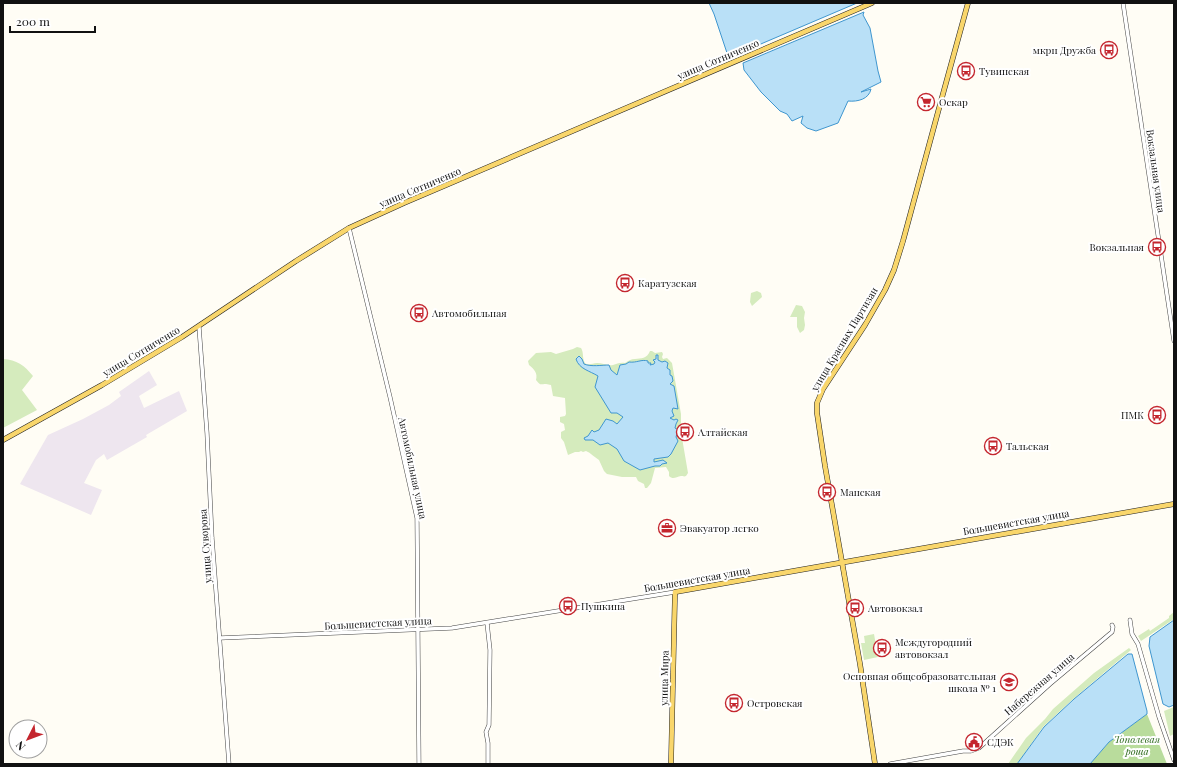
<svg xmlns="http://www.w3.org/2000/svg" width="1177" height="767" viewBox="0 0 1177 767" font-family="'Playfair Display',serif">
  <rect width="100%" height="100%" fill="#fffdf5"/>
  <!-- industrial -->
  <polygon fill="#eee6ef" points="149,371 157,385 139,396 144,408 179,391 187,411 146,435 147,437 107,460 104,454 96,460 84,483 102,490 91,515 20,484 48,435 83,419 109,405 121,396 119,392"/>
  <!-- green -->
  <g fill="#d5ebbd">
    <polygon points="757,291 761,293 762,297 752,306 750,302 751,293"/>
    <polygon points="796,305 802,306 805,312 804,318 805,325 804,330 800,333 797,327 797,317 790,317"/>
    <path d="M 577,347 L 581,348 C 584,352 582,359 585,363 C 588,366 593,363 597,363 C 602,363 608,366 613,365 C 617,364 620,362 625,363 C 628,361 631,359 635,359 C 641,358 647,359 650,351 L 652,351 L 655,353 L 662,352 L 663,354 L 662,357 L 663,359 L 667,358 L 672,363 L 681,414 L 681,432 L 688,473 L 686,476 C 684,477 683,476 681,476 C 676,477 673,480 669,476 L 669,472 L 666,467 L 655,468 L 651,483 L 647,488 L 645,488 L 644,484 L 638,481 L 636,477 L 622,477 L 607,474 L 604,471 L 599,460 C 594,457 591,453 586,451 L 583,452 L 581,451 L 579,452 L 575,452 L 568,455 L 564,442 L 561,438 L 561,432 L 565,430 L 564,424 L 560,422 L 560,417 L 565,416 L 566,414 L 565,398 L 553,396 L 551,385 C 549,385 548,384 546,384 C 540,384 541,386 536,380 C 538,373 534,369 529,365 L 528,361 L 536,353 L 551,352 L 556,354 L 573,349 Z"/>
    <path d="M 3,359 C 17,360 24,365 33,376 L 22,390 L 37,410 L 3,428 Z"/>
    <polygon points="1174,612 1174,619 1141,641 1138,636 1149,629 1150,631 1169,618 1169,616"/>
    <polygon points="874,634 878,657 864,660 861,643 865,643 864,636"/>
    <polygon points="1129,648 1131,650 1072,700 1043,727 1017,764 1008,764 1026,738 1045,719 1053,709 1094,673"/>
    <polygon points="1174,707 1174,734 1170,736 1164,711"/>
  </g>
  <!-- forest -->
  <polygon fill="#b9dc9c" points="1147,714 1167,764 1090,764 1109,742"/>
  <!-- water -->
  <g fill="#b9e0f7" stroke="#3f96cf">
    <polygon points="709,3 857,3 735,55 731,55 727,53 714,14"/>
    <path d="M 864,12 L 863,15 L 870,28 L 878,71 L 881,82 L 861,92 L 871,89 C 869,99 858,102 848,101 L 838,123 L 816,131 L 807,128 L 801,123 L 803,116 L 792,121 L 787,114 L 780,111 L 761,92 L 744,70 L 743,63 Z"/>
    <path d="M 656,355 L 658,355 L 658,360 L 662,362 L 665,361 L 668,363 L 667,368 L 670,370 L 670,375 L 672,376 L 673,381 L 670,384 L 674,386 L 678,409 L 673,408 L 672,411 L 674,416 L 670,418 L 674,420 L 676,419 L 678,420 L 676,424 L 675,428 L 678,430 L 676,437 L 678,441 L 671,454 L 668,457 L 654,459 L 654,462 L 663,460 L 667,463 L 662,464 L 660,466 L 655,466 L 640,470 L 624,461 L 617,449 L 608,443 L 600,445 L 593,440 L 585,440 L 584,438 L 588,436 L 592,430 L 594,432 L 599,430 L 606,419 L 613,421 L 617,424 L 623,417 L 617,413 L 611,413 L 595,387 L 598,376 C 590,371 579,369 576,359 L 579,356 L 582,359 L 584,364 C 591,367 602,365 609,365 L 611,370 L 617,375 L 620,365 L 626,364 L 629,362 C 637,363 641,359 648,361 L 648,363 L 651,363 L 650,365 L 654,364 L 655,362 L 653,360 L 656,359 Z"/>
    <polygon points="1174,620 1174,705 1169,707 1163,704 1149,646 1150,637"/>
    <polygon points="1128,654 1132,654 1147,711 1147,714 1109,742 1090,764 1017,764 1044,727 1074,699"/>
  </g>
  <g fill="none" stroke-linecap="round" stroke-linejoin="round">
    <!-- minor casing -->
    <g stroke="#444" stroke-width="4.5">
      <g id="minor">
        <polyline points="1123,3 1174,341"/>
        <polyline points="349,228 390,397 417,518 419,764"/>
        <polyline points="199,327 207,433 212,538 229,764"/>
        <polyline points="1130,620 1132,634 1138,644 1159,717 1174,760"/>
        <polyline points="487,623 490,650 489,725 486,732 488,743 488,764"/>
        <polyline points="220,638 452,628 675,592"/>
        <polyline points="890,764 963,751 971,751 979,748 1050,684 1112,632 1113,627 1112,625"/>
      </g>
    </g>
    <!-- major casing -->
    <g stroke="#222" stroke-width="5.5">
      <g id="major">
        <polyline points="3,440 102,385 182,337 296,261 349,228 404,203 872,3"/>
        <polyline points="671,764 675,592 1174,504"/>
        <polyline points="875,764 860,664 825,466 817,413 817,403 823,389 865,325 885,290 894,270 903,241 938,112 968,3"/>
      </g>
    </g>
    <!-- minor -->
    <use href="#minor" stroke="#fff" stroke-width="3.5"/>
    <!-- major -->
    <use href="#major" stroke="#f9d66b" stroke-width="4.5"/>
  </g>
  <!-- icons -->
  <defs>
    <g id="bus-ring" transform="scale(0.9)"><circle r="9.5" fill="#fff" stroke="#c4262e" stroke-width="1.5"/><path d="M-5-6H5V4H4V6H2V4H-2V6H-4V4H-5ZM-3.5-4V0h7V-4ZM-3.5 1.2v1.5H-2V1.2ZM2 1.2v1.5H3.5V1.2Z" fill="#c4262e"/></g>
    <g id="supermarket-ring" transform="scale(0.9)"><circle r="9.5" fill="#fff" stroke="#c4262e" stroke-width="1.5"/><path d="M-6-5.5h2.5l.6 2H6L4.5 2H-2.5L-4.4-4H-6ZM-1.5 3.2a1.3 1.3 0 1 0 .1 0ZM3 3.2a1.3 1.3 0 1 0 .1 0Z" fill="#c4262e"/></g>
    <g id="office-ring" transform="scale(0.9)"><circle r="9.5" fill="#fff" stroke="#c4262e" stroke-width="1.5"/><path d="M-6-3h4V-5.5h4V-3h4V5H-6ZM-1-4.5V-3h2v-1.5ZM-6 0V1H6V0Z" fill="#c4262e"/></g>
    <g id="school-ring" transform="scale(0.9)"><circle r="9.5" fill="#fff" stroke="#c4262e" stroke-width="1.5"/><path d="M0-5L7-2L0 1L-7-2ZM-4 1L0 2.5L4 1V4Q0 6-4 4Z" fill="#c4262e"/></g>
    <g id="civic-ring" transform="scale(0.9)"><circle r="9.5" fill="#fff" stroke="#c4262e" stroke-width="1.5"/><path d="M-.6-6.5H3V-4.5H.6V-3L4-1V1h2V6H-6V1h2V-1L-.6-3ZM-1.2 2.5V6h2.4V2.5Z" fill="#c4262e"/></g>
  </defs>
  <g fill-rule="evenodd">
    <use href="#bus-ring" x="1109" y="50"/>
    <use href="#bus-ring" x="966" y="71"/>
    <use href="#supermarket-ring" x="926" y="102"/>
    <use href="#bus-ring" x="1157" y="247"/>
    <use href="#bus-ring" x="625" y="283"/>
    <use href="#bus-ring" x="419" y="313"/>
    <use href="#bus-ring" x="1157" y="415"/>
    <use href="#bus-ring" x="685" y="432"/>
    <use href="#bus-ring" x="993" y="446"/>
    <use href="#bus-ring" x="827" y="492"/>
    <use href="#office-ring" x="667" y="528"/>
    <use href="#bus-ring" x="568" y="606"/>
    <use href="#bus-ring" x="855" y="608"/>
    <use href="#bus-ring" x="882" y="648"/>
    <use href="#school-ring" x="1009" y="682"/>
    <use href="#bus-ring" x="734" y="703"/>
    <use href="#civic-ring" x="974" y="742"/>
  </g>
  <g text-anchor="middle" stroke-width="4" stroke-linejoin="round" paint-order="stroke">
    <!-- poi labels -->
    <g font-size="10" fill="#111" stroke="#fff" text-anchor="start">
      <text x="1096" y="54" text-anchor="end">мкрн Дружба</text>
      <text x="979" y="75">Тувинская</text>
      <text x="939" y="106">Оскар</text>
      <text x="1144" y="251" text-anchor="end">Вокзальная</text>
      <text x="638" y="287">Каратузская</text>
      <text x="432" y="317">Автомобильная</text>
      <text x="1144" y="419" text-anchor="end">ПМК</text>
      <text x="698" y="436">Алтайская</text>
      <text x="1006" y="450">Тальская</text>
      <text x="840" y="496">Манская</text>
      <text x="680" y="532">Эвакуатор легко</text>
      <text x="581" y="610">Пушкина</text>
      <text x="868" y="612">Автовокзал</text>
      <text x="895" y="646">Междугородний<tspan x="895" dy="12">автовокзал</tspan></text>
      <text x="996" y="680" text-anchor="end">Основная общеобразовательная<tspan x="996" dy="12">школа № 1</tspan></text>
      <text x="747" y="707">Островская</text>
      <text x="987" y="746">СДЭК</text>
    </g>
    <!-- street labels -->
    <g font-size="10" fill="#111" stroke="#fff">
      <text transform="translate(718 59) rotate(-23)" y="4">улица Сотниченко</text>
      <text transform="translate(1156 171) rotate(82)" y="4">Вокзальная улица</text>
      <text transform="translate(420 187) rotate(-23)" y="4">улица Сотниченко</text>
      <text transform="translate(844 339) rotate(-59)" y="4">улица Красных Партизан</text>
      <text transform="translate(141 351) rotate(-31)" y="4">улица Сотниченко</text>
      <text transform="translate(413 468) rotate(78)" y="4">Автомобильная улица</text>
      <text transform="translate(1016 522) rotate(-10)" y="4">Большевистская улица</text>
      <text transform="translate(205 546) rotate(-94)" y="4">улица Суворова</text>
      <text transform="translate(697 579) rotate(-10)" y="4">Большевистская улица</text>
      <text transform="translate(378 623) rotate(-3)" y="4">Большевистская улица</text>
      <text transform="translate(664 678) rotate(-89)" y="4">улица Мира</text>
      <text transform="translate(1039 684) rotate(-41)" y="4">Набережная улица</text>
    </g>
    <!-- park labels -->
    <g font-size="10" font-style="italic" fill="#2f6b1f" stroke="#fff">
      <text x="1137" y="743">Тополевая<tspan x="1137" dy="12">роща</tspan></text>
    </g>
  </g>
  <!-- border -->
  <rect width="1177" height="767" fill="none" stroke="#111111" stroke-width="8"/>
  <!-- north arrow -->
  <g transform="translate(28 739) rotate(228)"><circle r="19" fill="#ffffff" stroke="#a0a0a0"/>
  <path d="M0-3L7 15L0 10L-7 15Z" fill="#c4262e"/>
  <text y="-6" font-size="11" font-weight="bold" text-anchor="middle" fill="#111111">N</text>
  </g>
  <!-- scale -->
  <path d="M10 26v6h85v-6" fill="none" stroke="#111111" stroke-width="2"/>
  <text x="16" y="26" font-size="12" fill="#111111" stroke="#ffffff" stroke-width="3" paint-order="stroke">200 m</text>
</svg>
